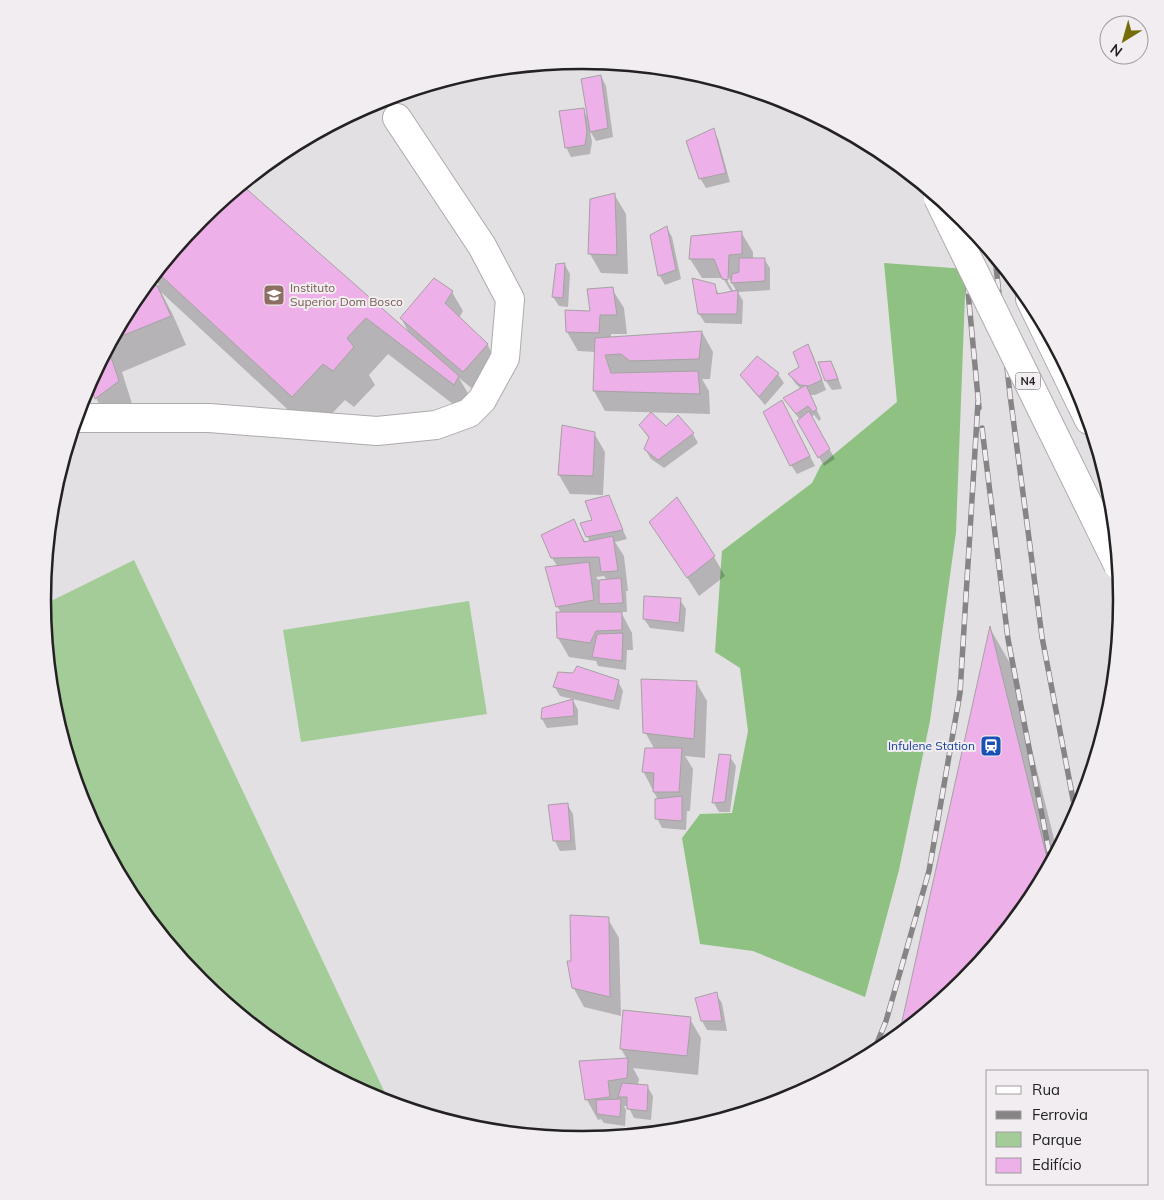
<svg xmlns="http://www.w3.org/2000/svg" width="1164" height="1200" viewBox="0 0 1164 1200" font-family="Mulish,sans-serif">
  <rect width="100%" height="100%" fill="#e3e0e3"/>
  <!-- green -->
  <g fill="#a3cc99">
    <polygon points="134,560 385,1093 374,1098 282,1048 200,981 133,899 83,806 53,705 43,605"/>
    <polygon points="469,601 487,714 301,742 283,630"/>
  </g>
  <!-- forest -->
  <polygon fill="#8ec182" points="884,263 966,269 956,532 930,721 899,870 865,997 753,951 700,944 682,838 700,814 732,813 748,731 740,668 715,652 722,551 812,483 821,465 897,402"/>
  <!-- shadow -->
  <g fill="#0003" fill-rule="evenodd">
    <polygon points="601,76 606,86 613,137 596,141 590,131 592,142 590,154 571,157 566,147 583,109 588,118"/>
    <polygon points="375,102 369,108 367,106"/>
    <polygon points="713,130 718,139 730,182 706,188 700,178"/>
    <polygon points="241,186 410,335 401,318 452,292 463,311 459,318 487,344 498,364 474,390 459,378 480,414 475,421 388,354 369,375 375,385 354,407 345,400 313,433 161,292 173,315 186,345 122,372 134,410 112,427 96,398 89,383 134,300 137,296 159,285 154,276 201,218"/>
    <polygon points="614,194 626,214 628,274 601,273 590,254"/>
    <polygon points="667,228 672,237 681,279 665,285 659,275"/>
    <path d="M 741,232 L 753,252 L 753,259 L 764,259 L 770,268 L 770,290 L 738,292 L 743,301 L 742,324 L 705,323 L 699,314 L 714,285 L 719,295 L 732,293 L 723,278 L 702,278 L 690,259 ZM 726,273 L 737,292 L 734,292 L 724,275 Z"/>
    <polygon points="565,265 570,274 568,307 559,306 553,297"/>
    <polygon points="612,289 624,308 627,334 611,334 611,338 702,332 713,352 710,379 702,379 709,391 710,414 605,411 594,391 596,352 578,351 567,332 592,313"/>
    <polygon points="808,346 813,355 826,390 815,395 810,395 821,419 819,421 814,415 811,417 835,459 824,466 799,421 800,420 784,398 801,389 795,383 789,374 800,367"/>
    <polygon points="757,357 778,374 784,383 765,405 747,384 741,375"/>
    <polygon points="831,362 836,372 842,389 832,390 826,381 820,363"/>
    <polygon points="787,411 815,466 797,474 791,465"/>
    <polygon points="678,417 693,434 698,443 664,468 651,459 645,449 649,439 640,425 666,428"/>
    <polygon points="594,433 605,452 603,495 570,494 559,475"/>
    <path d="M 608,497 L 627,539 L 615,542 L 624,556 L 628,591 L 626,591 L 627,612 L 621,612 L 632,633 L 633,650 L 627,650 L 626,670 L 598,666 L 596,661 L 569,657 L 558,638 L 561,613 L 557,606 L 558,567 L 552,558 L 573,521 L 586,543 L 590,542 L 587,536 L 593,521 ZM 604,576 L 607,580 L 599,581 L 596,577 Z"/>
    <polygon points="651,522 714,557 725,576 699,596"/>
    <polygon points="680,600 686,609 684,632 650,628 644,619"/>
    <polygon points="991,630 1011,665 1057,851 1030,900 963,982 900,1033"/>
    <polygon points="618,681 623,691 619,710 560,696 554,686"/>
    <polygon points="696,682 707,701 705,758 685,756 693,769 690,811 687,811 686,830 662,828 657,818 658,800 643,771 655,750 645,732"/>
    <polygon points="573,700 578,710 578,725 547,728 542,719"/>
    <polygon points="730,757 736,766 730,812 719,812 714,803"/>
    <polygon points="567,804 573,814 576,850 560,851 555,841"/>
    <polygon points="608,919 619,938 621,1016 584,1007 573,987 572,963"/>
    <polygon points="716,994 722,1003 727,1031 707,1030 702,1021"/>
    <polygon points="690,1019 701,1038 698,1075 633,1068 639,1079 638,1085 647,1086 653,1096 651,1120 634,1118 628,1106 624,1106 626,1110 625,1126 604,1123 601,1119 598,1120 587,1100 581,1062 627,1059 621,1049"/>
  </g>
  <!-- building -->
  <g fill="#edb0e8" stroke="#a5a2a4">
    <polygon points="601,75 608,128 590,132 581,79"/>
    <polygon points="584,108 587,132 585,145 565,148 559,111"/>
    <polygon points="714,128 726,173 699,179 686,141"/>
    <polygon points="242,185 459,376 454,385 366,318 347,338 354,347 333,371 323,364 292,397 157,272 201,218"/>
    <polygon points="615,193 617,255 588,254 590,199"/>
    <polygon points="667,226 676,270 658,276 650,235"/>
    <polygon points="742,231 742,254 729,255 728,280 722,279 714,259 689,259 691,236"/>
    <polygon points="739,258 765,258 765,281 731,283 732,274 739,272"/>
    <polygon points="565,263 563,298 552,297 556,264"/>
    <polygon points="434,278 453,291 445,303 488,344 463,372 400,318"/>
    <polygon points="692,278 715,284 717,294 738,290 737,314 698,314"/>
    <polygon points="157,285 171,316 112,340 134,300 139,293"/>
    <polygon points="613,287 617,315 600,315 599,333 566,332 565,310 590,311 587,289"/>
    <polygon points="702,331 699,359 630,361 621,354 605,355 611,373 698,371 700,394 593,391 595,338"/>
    <polygon points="808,344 822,380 809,386 800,385 788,374 799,367 793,352"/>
    <polygon points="108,348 119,381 95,399 89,384"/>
    <polygon points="757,356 779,373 759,397 740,375"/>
    <polygon points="831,361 838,379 825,381 818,362"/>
    <polygon points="806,385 817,409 813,412 808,406 796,414 783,398"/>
    <polygon points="782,400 810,456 790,466 763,412"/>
    <polygon points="809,411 830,449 818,458 797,421"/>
    <polygon points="651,412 666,426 678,415 694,433 658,460 644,449 649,437 639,425"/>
    <polygon points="562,425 595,432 593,476 558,475"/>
    <polygon points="609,495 623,530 586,537 580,523 592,520 585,501"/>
    <polygon points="677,497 715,556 687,578 649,522"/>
    <polygon points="574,519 584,542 613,536 618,571 601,572 599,557 551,558 541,535"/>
    <polygon points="589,562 594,600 556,607 545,567"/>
    <polygon points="621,578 623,603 599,604 599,580"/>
    <polygon points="644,596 681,598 679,623 643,619"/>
    <polygon points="556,612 622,612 622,630 596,631 590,643 557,638"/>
    <polygon points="990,626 1049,866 1030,900 963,982 899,1035"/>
    <polygon points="623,633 622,661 592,657 597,634"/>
    <polygon points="577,666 619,680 614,701 553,687 558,672 573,673"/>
    <polygon points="641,679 697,681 694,739 643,733"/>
    <polygon points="573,699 574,716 541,719 542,708"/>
    <polygon points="645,748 682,748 679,792 653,792 654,773 642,772"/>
    <polygon points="719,754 731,755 725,802 712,803"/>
    <polygon points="682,796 682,821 655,819 655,799"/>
    <polygon points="568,803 571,841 553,841 548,805"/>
    <polygon points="570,915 609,917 610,997 572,988 567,961 571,961"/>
    <polygon points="717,992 722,1021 701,1021 695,998"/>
    <polygon points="623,1010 691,1017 687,1056 620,1049"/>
    <polygon points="628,1058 627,1078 608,1081 610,1097 585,1100 579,1061"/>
    <polygon points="622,1083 648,1085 647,1111 627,1109 627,1097 618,1097"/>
    <polygon points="621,1099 620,1117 597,1114 596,1100"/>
  </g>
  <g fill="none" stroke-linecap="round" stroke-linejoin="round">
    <!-- minor casing -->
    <g stroke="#adaaac" stroke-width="30">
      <polyline id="minor" points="76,418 209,418 377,431 436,425 469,413 482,400 505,358 510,299 482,246 397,118"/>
    </g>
    <!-- highway casing -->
    <g stroke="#adaaac" stroke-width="30">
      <polyline id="highway" points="1030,299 1089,420"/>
    </g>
    <!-- minor -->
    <use href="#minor" stroke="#fff" stroke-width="28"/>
    <!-- highway -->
    <use href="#highway" stroke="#fff" stroke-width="28"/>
    <!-- rail casing -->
    <g stroke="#878486" stroke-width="5.5">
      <g id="rail">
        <polyline points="961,217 979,408"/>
        <polyline points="995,257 1010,395 1042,637 1076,815"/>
        <polyline points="982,428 1008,639 1051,862"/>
        <polyline points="873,1053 886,1021 929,871 960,693 978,402"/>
      </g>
    </g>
    <!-- rail -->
    <use href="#rail" stroke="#f1edf0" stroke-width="4" stroke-dasharray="11" stroke-linecap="butt"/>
    <!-- highway-bridge casing -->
    <g stroke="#adaaac" stroke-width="30" stroke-linecap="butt">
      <polyline id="highway-bridge" points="938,198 1118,565"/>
    </g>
    <!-- highway-bridge -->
    <use href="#highway-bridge" stroke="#fff" stroke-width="28"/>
  </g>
  <!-- icons -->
  <defs>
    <g id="university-square" transform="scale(1.125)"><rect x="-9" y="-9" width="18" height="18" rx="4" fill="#8d6e63" stroke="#f1edf0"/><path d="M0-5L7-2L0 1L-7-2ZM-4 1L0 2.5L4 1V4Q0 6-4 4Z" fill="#fff"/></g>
    <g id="station-square" transform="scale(1.125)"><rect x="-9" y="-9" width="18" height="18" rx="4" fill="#1a4fb4" stroke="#f1edf0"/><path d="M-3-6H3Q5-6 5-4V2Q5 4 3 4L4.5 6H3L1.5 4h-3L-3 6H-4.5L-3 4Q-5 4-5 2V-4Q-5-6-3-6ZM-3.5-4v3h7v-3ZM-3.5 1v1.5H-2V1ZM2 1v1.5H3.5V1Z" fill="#fff"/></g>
  </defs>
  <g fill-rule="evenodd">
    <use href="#university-square" x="274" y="295"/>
    <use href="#station-square" x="991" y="746"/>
  </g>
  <g text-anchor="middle" stroke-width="4" stroke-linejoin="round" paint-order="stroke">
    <!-- shield labels -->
    <rect fill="#f1edf0" stroke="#615e60" stroke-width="1" x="1015.5" y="372.5" width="25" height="17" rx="4"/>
    <g font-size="11" font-weight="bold" fill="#232122">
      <text x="1028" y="385">N4</text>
    </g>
    <!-- education labels -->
    <g font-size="12" fill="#785e54" stroke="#f1edf0" text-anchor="start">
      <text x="290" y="292">Instituto<tspan x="290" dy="14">Superior Dom Bosco</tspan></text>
    </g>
    <!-- transit labels -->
    <g font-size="12" fill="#164399" stroke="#f1edf0" text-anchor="end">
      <text x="975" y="750">Infulene Station</text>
    </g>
  </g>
  <!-- crop -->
  <path d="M0 0H1164V1200H0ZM51 600a531 531 0 1 1 1062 0a531 531 0 1 1-1062 0Z" fill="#f1edf0" fill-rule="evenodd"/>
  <path fill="none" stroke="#232122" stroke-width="2.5" d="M51 600a531 531 0 1 1 1062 0a531 531 0 1 1-1062 0Z"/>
  <!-- legend -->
  <rect x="986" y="1070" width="162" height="115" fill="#f1edf0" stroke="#9f9b9e"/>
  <rect x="996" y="1086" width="25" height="8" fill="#ffffff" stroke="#9f9b9e"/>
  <text x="1032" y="1095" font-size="15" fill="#232122">Rua</text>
  <rect x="996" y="1111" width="25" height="8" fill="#878486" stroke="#9f9b9e"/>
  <text x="1032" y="1120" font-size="15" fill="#232122">Ferrovia</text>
  <rect x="996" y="1132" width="25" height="15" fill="#a3cc99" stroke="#9f9b9e"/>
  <text x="1032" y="1145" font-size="15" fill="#232122">Parque</text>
  <rect x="996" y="1158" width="25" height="15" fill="#edb0e8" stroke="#9f9b9e"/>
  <text x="1032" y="1170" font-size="15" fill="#232122">Edifício</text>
  <!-- north arrow -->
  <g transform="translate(1124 40) rotate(217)"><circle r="24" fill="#f1edf0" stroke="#9f9b9e"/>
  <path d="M0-4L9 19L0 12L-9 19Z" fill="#756d0a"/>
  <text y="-8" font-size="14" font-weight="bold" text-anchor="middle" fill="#232122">N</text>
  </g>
</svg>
